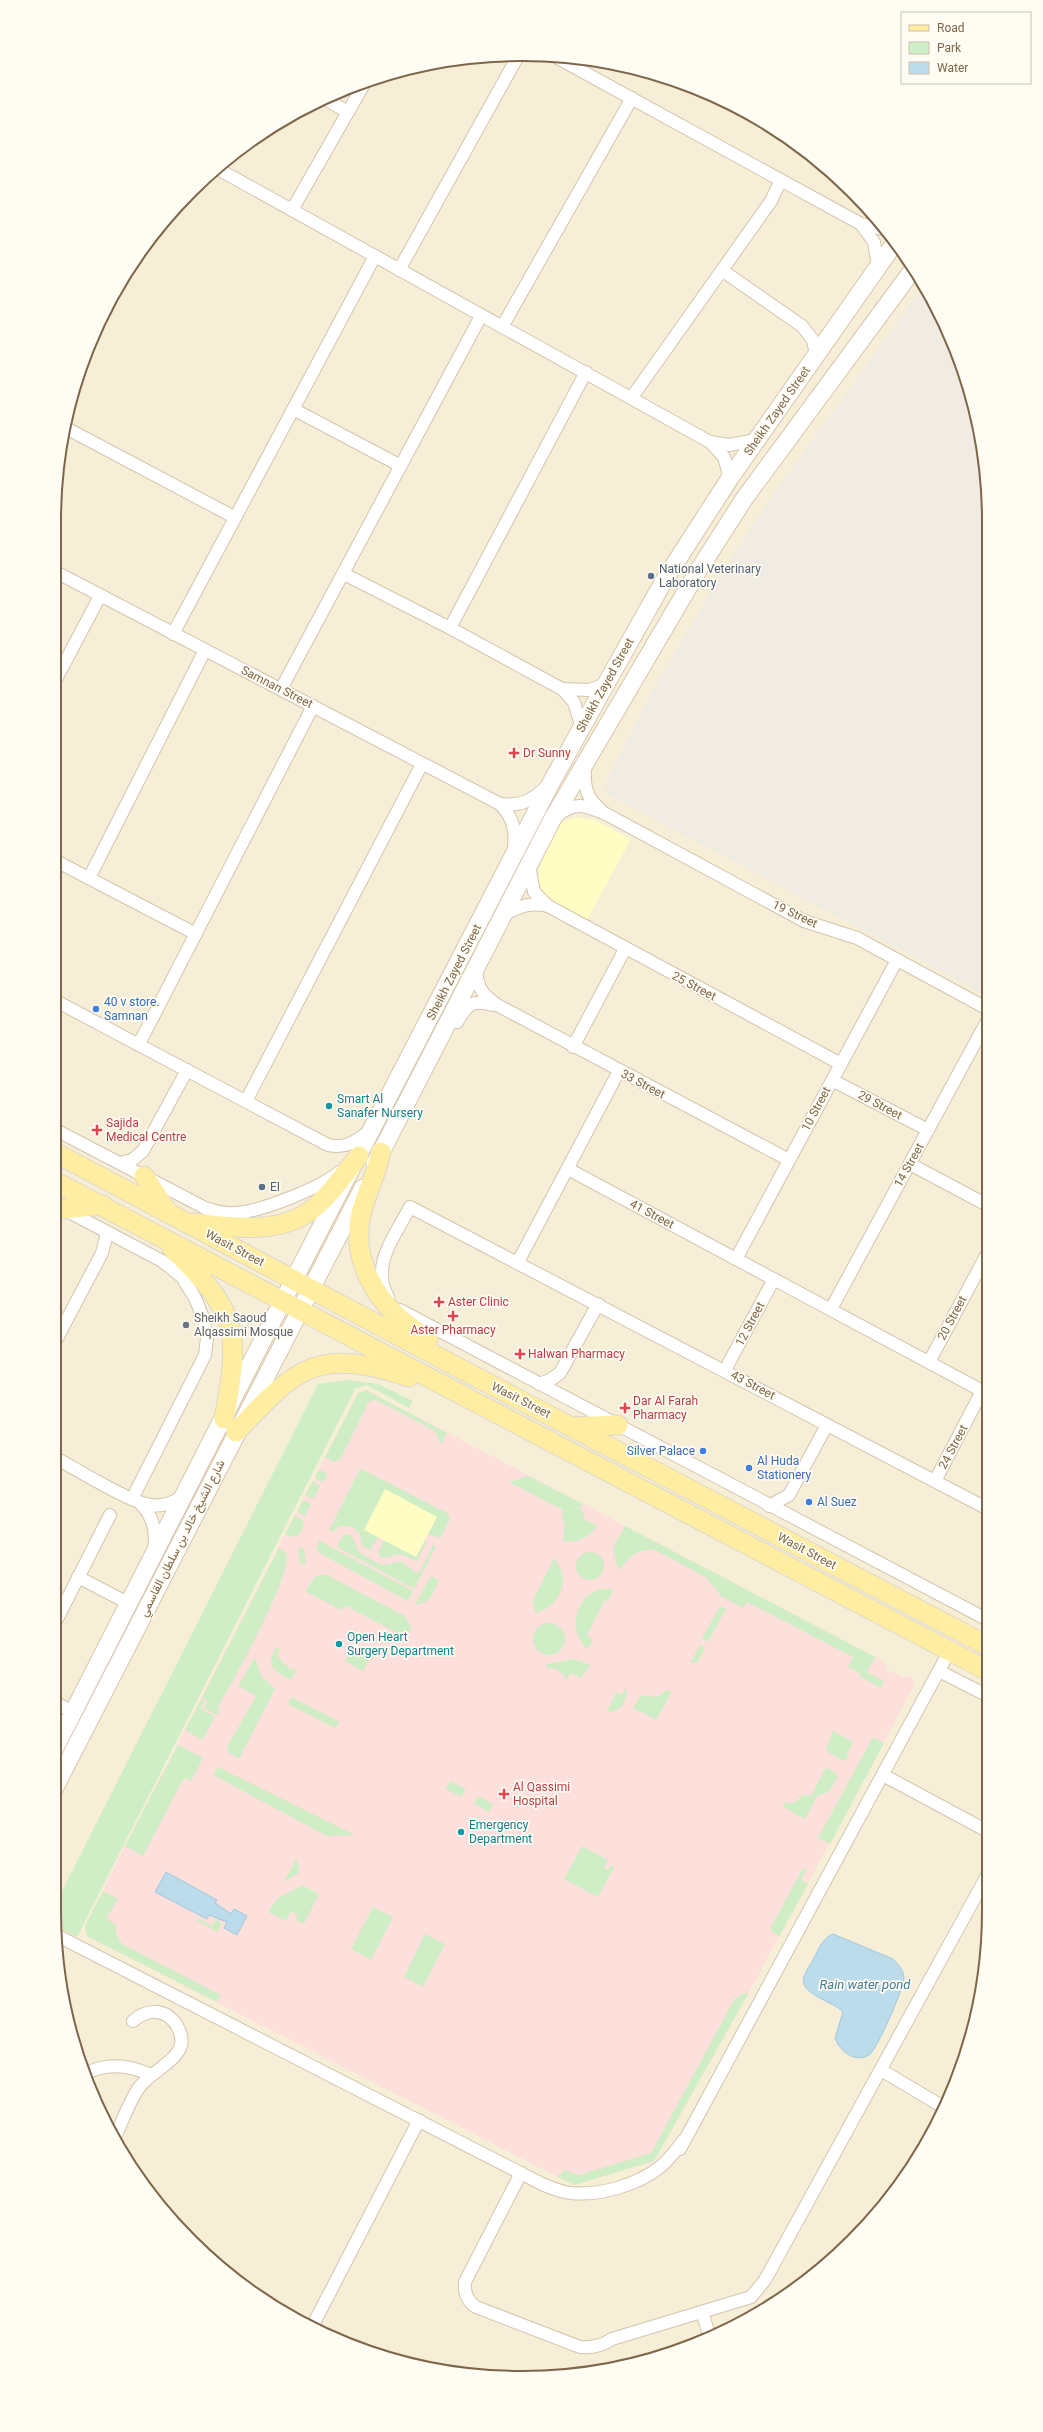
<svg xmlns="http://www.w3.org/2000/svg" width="1043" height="2432" viewBox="0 0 1043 2432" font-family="Roboto,Vazirmatn,sans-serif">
  <rect width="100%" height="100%" fill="#fefaea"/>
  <!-- residential -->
  <polygon fill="#f7eed8" points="491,55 582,58 672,79 781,133 873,213 941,315 973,400 985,460 989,1910 985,1972 964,2061 941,2117 892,2195 830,2262 755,2315 700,2342 612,2369 522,2378 460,2374 371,2353 288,2315 237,2281 170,2219 117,2144 79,2061 63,2001 54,1910 54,522 58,460 79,371 117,288 170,213 237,151 315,102 400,70"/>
  <!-- industrial -->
  <polygon fill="#f0ebe3" points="923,287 941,315 973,400 985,460 986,995 607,794 605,784 652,692 726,567 768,502"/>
  <!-- medical -->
  <polygon fill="#fddfdc" points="366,1390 875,1657 888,1666 886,1669 903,1678 910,1676 915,1684 748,1994 654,2161 574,2185 87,1936 85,1926 125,1846 358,1393"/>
  <!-- green -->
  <g fill="#cfeec6">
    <polygon points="348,1380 378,1384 413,1401 409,1408 367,1385 355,1389 77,1937 55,1926 54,1907 318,1384"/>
    <polygon points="366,1390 447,1433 441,1444 435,1431 378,1401 373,1400 368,1403 340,1460 333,1462 325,1457 358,1393"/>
    <polygon points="362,1469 449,1514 450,1519 440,1538 428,1534 437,1516 364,1529 379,1537 370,1550 362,1546 360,1534 351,1526 339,1526 333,1532 329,1530 359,1471"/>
    <circle cx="321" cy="1476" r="5.5"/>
    <path d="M 528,1476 L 583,1504 L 579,1509 L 585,1513 L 582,1518 L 597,1525 C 589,1539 578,1542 563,1542 L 565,1525 L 562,1518 L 563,1510 L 509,1482 Z"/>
    <polygon points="313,1481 320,1486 313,1499 305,1495"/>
    <polygon points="303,1500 311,1504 305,1516 297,1512"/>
    <polygon points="295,1515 303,1521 304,1526 299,1535 292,1537 285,1534"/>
    <path d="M 625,1526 L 875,1657 L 867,1672 L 884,1681 L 881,1688 L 860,1677 L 861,1674 L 848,1667 L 853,1657 L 747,1602 L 743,1608 L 721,1596 L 707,1578 L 655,1550 C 639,1547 627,1558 620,1570 C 608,1547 615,1545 625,1526 Z"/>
    <polygon points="344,1534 352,1536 359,1552 379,1564 386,1565 401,1561 416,1573 420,1571 433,1545 436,1546 414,1589 337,1547"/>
    <polygon points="318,1540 413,1591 408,1601 323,1555 316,1550 319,1543 317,1542"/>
    <polygon points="384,1540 416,1557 425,1540 427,1541 417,1561 400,1554 385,1558 380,1557 378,1552"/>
    <polygon points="300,1547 304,1549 306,1563 304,1565 300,1563 298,1549"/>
    <path d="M 279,1548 L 286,1553 C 294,1573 231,1684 218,1707 L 220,1709 L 217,1715 L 204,1708 L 208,1701 L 202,1698 Z"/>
    <circle cx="590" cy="1566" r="14"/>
    <path d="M 554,1558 C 571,1579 562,1606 535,1613 L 533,1600 Z"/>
    <polygon points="325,1574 405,1616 411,1627 407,1638 346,1606 341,1610 305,1591 316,1576"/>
    <path d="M 431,1576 L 439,1581 C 433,1592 430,1605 415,1604 Z"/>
    <path d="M 600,1589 L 614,1589 L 608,1601 L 605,1600 L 587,1635 L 593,1641 L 587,1649 C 568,1632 574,1597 600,1589 Z"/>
    <polygon points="720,1606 726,1609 708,1642 702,1638"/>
    <circle cx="549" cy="1639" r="16"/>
    <polygon points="354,1645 372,1655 363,1671 345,1661"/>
    <polygon points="700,1645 705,1648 697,1663 690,1663"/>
    <path d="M 276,1647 L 280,1649 L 276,1656 L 282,1659 L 281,1661 L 292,1670 L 294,1668 L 297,1670 L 291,1680 C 274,1671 265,1667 276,1647 Z"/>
    <polygon points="255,1657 261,1676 275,1689 239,1759 229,1753 227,1747 256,1696 238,1686"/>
    <path d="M 574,1659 L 590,1665 L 581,1678 L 571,1673 L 566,1680 C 564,1672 555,1668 547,1668 L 546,1664 Z"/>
    <path d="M 626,1688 C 628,1702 621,1712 607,1712 L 616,1692 L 621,1695 Z"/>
    <polygon points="665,1691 672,1691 656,1720 633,1708 641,1695 657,1697"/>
    <polygon points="291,1697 340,1722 335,1728 288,1704"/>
    <polygon points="201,1700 205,1702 201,1709 215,1716 203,1740 185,1730"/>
    <polygon points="833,1731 853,1742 847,1755 849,1756 844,1761 829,1753 826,1749"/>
    <polygon points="873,1737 884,1743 830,1844 818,1838"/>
    <polygon points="178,1745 203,1758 191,1781 184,1778 143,1856 125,1846"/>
    <polygon points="218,1767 355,1835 327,1836 213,1775"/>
    <polygon points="826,1767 836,1773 837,1778 829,1792 817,1796 805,1819 783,1807 785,1803 794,1803 803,1795 811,1796"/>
    <polygon points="450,1781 466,1789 461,1797 446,1789"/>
    <polygon points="478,1796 493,1804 489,1812 474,1804"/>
    <polygon points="582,1846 608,1860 604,1868 608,1870 611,1865 614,1867 598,1897 564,1879"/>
    <polygon points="297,1857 299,1873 284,1882"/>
    <polygon points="803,1868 806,1870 801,1880 808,1884 779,1937 770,1929"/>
    <polygon points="302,1885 319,1894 304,1924 295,1920 298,1915 291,1911 286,1921 268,1912 277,1899"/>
    <polygon points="103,1891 118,1899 106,1918 116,1925 116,1933 122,1944 221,1995 217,2002 87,1936 85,1926"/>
    <polygon points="373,1907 393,1917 371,1960 351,1949"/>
    <polygon points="197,1918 212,1926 216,1919 222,1923 217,1932 196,1920"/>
    <polygon points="425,1934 445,1944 423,1987 404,1977"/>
    <polygon points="743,1993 748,1994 654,2161 574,2185 558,2177 564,2170 579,2175 651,2153 735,1998 737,1998"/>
  </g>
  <!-- sand -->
  <g fill="#fffdc4">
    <path d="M 577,817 L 596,821 L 631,839 L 587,920 C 576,914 564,910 553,903 C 522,881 549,847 561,823 Z"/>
    <polygon points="385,1489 437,1517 416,1557 364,1530"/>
  </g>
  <!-- water -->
  <g fill="#bcdbeb" stroke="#a1c9de">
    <polygon points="166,1872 217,1900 215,1903 231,1914 234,1909 247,1916 237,1935 224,1928 227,1922 209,1915 207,1919 155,1892"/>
    <path d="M 833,1934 L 893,1959 C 898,1964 903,1969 904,1977 C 904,1988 877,2050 869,2055 C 855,2064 839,2050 835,2038 L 843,2012 C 835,2002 798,1994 804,1977 C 806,1970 811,1964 814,1958 C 819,1948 823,1938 833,1934 Z"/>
  </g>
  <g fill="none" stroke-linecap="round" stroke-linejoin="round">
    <!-- street casing -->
    <g stroke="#d3c5ae" stroke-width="14">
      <g id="street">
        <polyline points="556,57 861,224 883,229"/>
        <polyline points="325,99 348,112"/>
        <polyline points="218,169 710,442 724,457 730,478"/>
        <polyline points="292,210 364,84"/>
        <polyline points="861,224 874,242 878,265"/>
        <polyline points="399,270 518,56"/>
        <polyline points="723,271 802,326 813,340 816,355"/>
        <polyline points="502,327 632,98"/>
        <polyline points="632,397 771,201 781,180"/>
        <polyline points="293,409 401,466"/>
        <polyline points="66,428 234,517"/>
        <polyline points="710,442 729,445 756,440"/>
        <path d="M 54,571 L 500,804 C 513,818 516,829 514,848"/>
        <polyline points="344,574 450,628 586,372"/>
        <polyline points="450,628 562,689 574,702 582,728"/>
        <polyline points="173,634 375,256"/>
        <polyline points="54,683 100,596"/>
        <polyline points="281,689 481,316"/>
        <polyline points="562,689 589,690 606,684"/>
        <path d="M 585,765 C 584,784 585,797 600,809"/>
        <path d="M 500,804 C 520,806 530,802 545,788"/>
        <path d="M 556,816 C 576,801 584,805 606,814 L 804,921 L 857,938 L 986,1008"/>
        <polyline points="54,860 196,934"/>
        <polyline points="529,865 534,892 548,906 841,1064"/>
        <polyline points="89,878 205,650"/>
        <path d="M 504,915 C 519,906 530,902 548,906"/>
        <path d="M 476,968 C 477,988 482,995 499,1006 L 789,1160"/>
        <path d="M 54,1000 L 328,1145 C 345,1149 355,1142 368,1132"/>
        <path d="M 457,1022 C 468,1004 471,999 493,1005"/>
        <polyline points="139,1044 313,706"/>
        <polyline points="573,1047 625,949"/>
        <polyline points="832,1080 928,1130"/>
        <polyline points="246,1101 422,764"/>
        <path d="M 54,1129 L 205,1208 C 214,1211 224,1214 235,1213 C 260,1212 320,1188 339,1172"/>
        <polyline points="119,1163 132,1160 143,1151 187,1070"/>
        <polyline points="910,1164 987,1205"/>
        <polyline points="568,1169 988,1394"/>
        <polyline points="54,1204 162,1261 182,1277 195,1298 204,1320 207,1338 205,1355 132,1499"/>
        <polyline points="736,1259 897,960"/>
        <polyline points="518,1262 619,1071"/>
        <path d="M 388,1297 C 370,1265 395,1236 410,1207 L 988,1509"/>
        <polyline points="831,1309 987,1021"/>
        <polyline points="400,1310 988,1620"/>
        <polyline points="54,1344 102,1253 107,1233"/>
        <polyline points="929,1362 987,1254"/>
        <polyline points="725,1370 774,1279"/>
        <polyline points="539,1384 550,1380 560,1373 598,1304"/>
        <path d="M 54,1457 C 76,1469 129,1502 150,1505 C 163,1507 174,1503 184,1495"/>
        <polyline points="935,1481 982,1391"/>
        <path d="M 140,1503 C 153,1516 157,1531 154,1549"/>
        <polyline points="769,1506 789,1495 827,1425"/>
        <polyline points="78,1577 128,1603"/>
        <polyline points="54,1625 110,1515"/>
        <polyline points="939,1671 988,1696"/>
        <polyline points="54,1702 73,1712"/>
        <polyline points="883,1775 989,1832"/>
        <path d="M 56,1935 L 542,2184 C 551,2188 560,2192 571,2193 C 599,2196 638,2185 660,2167 C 669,2160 676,2150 683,2141"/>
        <polyline points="881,2070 945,2108"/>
        <path d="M 85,2074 C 107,2062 129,2065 151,2075"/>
        <path d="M 114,2139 C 122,2123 128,2104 138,2089 C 151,2068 196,2057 177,2026 C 173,2019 166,2013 157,2012 C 147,2011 140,2015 133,2021"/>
        <polyline points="680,2149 950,1650"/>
        <path d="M 521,2173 L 465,2282 C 464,2292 467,2301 476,2307 L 580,2347 C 592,2348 602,2346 612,2339 L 751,2297 L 765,2280 L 989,1872"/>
        <polyline points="702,2312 710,2338"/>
        <polyline points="312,2327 419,2120"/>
      </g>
    </g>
    <!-- secondary casing -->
    <g stroke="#d7c6ab" stroke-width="19">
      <g id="secondary">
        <polyline points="375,1164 553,818 698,571 744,499 912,271"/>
        <polyline points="54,1750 274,1318 552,781 606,684 665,579 730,478 894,244"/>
        <polyline points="54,1789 363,1188"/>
      </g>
    </g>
    <!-- primary casing -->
    <g stroke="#ddd7d0" stroke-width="21">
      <g id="primary">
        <polyline points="54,1152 459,1368 988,1646"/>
        <path d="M 381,1152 C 377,1172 368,1190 362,1210 C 348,1264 382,1313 428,1338"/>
        <polyline points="144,1176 167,1211"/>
        <polyline points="54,1181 988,1671"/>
        <polyline points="63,1209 103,1205"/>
        <path d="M 194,1223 C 232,1227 277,1235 310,1211 C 329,1197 344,1174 359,1156"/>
        <path d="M 172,1248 C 238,1313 241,1329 224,1419"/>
        <polyline points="572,1427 618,1425"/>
        <path d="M 236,1432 C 298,1366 317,1347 409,1377"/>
      </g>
    </g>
    <!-- street -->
    <use href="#street" stroke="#fff" stroke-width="12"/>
    <!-- secondary -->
    <use href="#secondary" stroke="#fff" stroke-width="17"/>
    <!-- primary -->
    <use href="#primary" stroke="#ffeea1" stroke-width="19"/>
  </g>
  <!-- markers -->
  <g fill="#5c6f8a" stroke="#fffcf3" stroke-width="1.5">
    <circle cx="651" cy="576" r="4"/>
    <circle cx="262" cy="1187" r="4"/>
  </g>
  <g fill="#e0444e" stroke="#fffcf3" stroke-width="1.5">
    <path d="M512 747h4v4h4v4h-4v4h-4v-4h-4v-4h4z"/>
    <path d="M95 1124h4v4h4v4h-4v4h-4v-4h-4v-4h4z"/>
    <path d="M437 1296h4v4h4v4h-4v4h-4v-4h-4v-4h4z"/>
    <path d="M451 1310h4v4h4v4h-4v4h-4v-4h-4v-4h4z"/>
    <path d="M518 1348h4v4h4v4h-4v4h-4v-4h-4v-4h4z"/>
    <path d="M623 1402h4v4h4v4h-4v4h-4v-4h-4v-4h4z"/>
    <path d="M502 1788h4v4h4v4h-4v4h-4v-4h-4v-4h4z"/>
  </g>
  <g fill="#3f7fe0" stroke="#fffcf3" stroke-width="1.5">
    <circle cx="96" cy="1009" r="4"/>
    <circle cx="703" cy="1451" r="4"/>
    <circle cx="749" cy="1468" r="4"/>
    <circle cx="809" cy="1502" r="4"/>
  </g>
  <g fill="#0f9aa8" stroke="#fffcf3" stroke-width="1.5">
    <circle cx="329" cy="1106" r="4"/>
    <circle cx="339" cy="1644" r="4"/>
    <circle cx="461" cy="1832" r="4"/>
  </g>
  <circle fill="#6b7280" stroke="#fffcf3" stroke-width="1.5" cx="186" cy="1325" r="4"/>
  <g text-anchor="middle" stroke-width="3.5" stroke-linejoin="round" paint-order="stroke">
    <!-- street labels -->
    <g font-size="12" fill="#7d664a" stroke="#fffcf3">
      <text transform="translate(777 411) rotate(-55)" y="4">Sheikh Zayed Street</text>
      <text transform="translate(605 685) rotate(-61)" y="4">Sheikh Zayed Street</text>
      <text transform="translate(277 687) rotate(27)" y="4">Samnan Street</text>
      <text transform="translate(795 914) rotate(25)" y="4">19 Street</text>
      <text transform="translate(454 972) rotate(-63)" y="4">Sheikh Zayed Street</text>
      <text transform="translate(694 986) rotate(28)" y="4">25 Street</text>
      <text transform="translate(643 1084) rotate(28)" y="4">33 Street</text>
      <text transform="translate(880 1105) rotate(28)" y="4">29 Street</text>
      <text transform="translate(816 1109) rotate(-62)" y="4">10 Street</text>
      <text transform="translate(909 1165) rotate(-61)" y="4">14 Street</text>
      <text transform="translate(652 1214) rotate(28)" y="4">41 Street</text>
      <text transform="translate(235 1248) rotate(28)" y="4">Wasit Street</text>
      <text transform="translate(952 1318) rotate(-62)" y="4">20 Street</text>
      <text transform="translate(750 1324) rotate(-62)" y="4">12 Street</text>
      <text transform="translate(753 1385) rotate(28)" y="4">43 Street</text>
      <text transform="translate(521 1400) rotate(27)" y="4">Wasit Street</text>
      <text transform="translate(953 1447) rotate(-62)" y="4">24 Street</text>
      <text transform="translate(182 1538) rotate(-63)" y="4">شارع الشيخ خالد بن سلطان القاسمي</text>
      <text transform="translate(807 1551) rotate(28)" y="4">Wasit Street</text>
    </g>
    <!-- service labels -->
    <g font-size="12" fill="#4e5e75" stroke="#fffcf3" text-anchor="start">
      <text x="659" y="573">National Veterinary<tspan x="659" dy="14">Laboratory</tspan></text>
      <text x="270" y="1191">EI</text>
    </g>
    <!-- health labels -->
    <g font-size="12" fill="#be3a42" stroke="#fffcf3" text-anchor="start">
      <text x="523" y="757">Dr Sunny</text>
      <text x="106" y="1127">Sajida<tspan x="106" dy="14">Medical Centre</tspan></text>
      <text x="448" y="1306">Aster Clinic</text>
      <text x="453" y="1334" text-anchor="middle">Aster Pharmacy</text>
      <text x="528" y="1358">Halwan Pharmacy</text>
      <text x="633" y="1405">Dar Al Farah<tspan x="633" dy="14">Pharmacy</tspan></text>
      <text x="513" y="1791">Al Qassimi<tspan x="513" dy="14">Hospital</tspan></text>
    </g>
    <!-- shop labels -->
    <g font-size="12" fill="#366cbe" stroke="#fffcf3" text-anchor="start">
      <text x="104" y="1006">40 v store.<tspan x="104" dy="14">Samnan</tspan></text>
      <text x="695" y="1455" text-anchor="end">Silver Palace</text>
      <text x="757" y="1465">Al Huda<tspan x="757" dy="14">Stationery</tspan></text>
      <text x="817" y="1506">Al Suez</text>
    </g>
    <!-- culture labels -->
    <g font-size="12" fill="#0d838f" stroke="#fffcf3" text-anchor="start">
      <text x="337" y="1103">Smart Al<tspan x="337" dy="14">Sanafer Nursery</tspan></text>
      <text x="347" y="1641">Open Heart<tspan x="347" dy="14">Surgery Department</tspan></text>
      <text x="469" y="1829">Emergency<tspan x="469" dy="14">Department</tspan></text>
    </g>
    <!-- worship labels -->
    <g font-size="12" fill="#5b616d" stroke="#fffcf3" text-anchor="start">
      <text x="194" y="1322">Sheikh Saoud<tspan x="194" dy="14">Alqassimi Mosque</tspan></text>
    </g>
    <!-- water labels -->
    <g font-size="13" font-style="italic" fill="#437b9a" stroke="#fffcf3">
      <text x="865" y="1989">Rain water pond</text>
    </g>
  </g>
  <!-- crop -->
  <path d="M0 0H1043V2432H0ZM521 61H522A460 460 0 0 1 982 521V1911A460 460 0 0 1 522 2371H521A460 460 0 0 1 61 1911V521A460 460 0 0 1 521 61Z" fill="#fffcf3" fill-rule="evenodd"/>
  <path fill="none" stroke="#7d664a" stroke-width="2" d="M521 61H522A460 460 0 0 1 982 521V1911A460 460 0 0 1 522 2371H521A460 460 0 0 1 61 1911V521A460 460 0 0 1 521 61Z"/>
  <!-- legend -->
  <rect x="901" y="12" width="130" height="72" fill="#fffcf3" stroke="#cbc0af"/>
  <rect x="909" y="25" width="20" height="6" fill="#ffeea1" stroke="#cbc0af"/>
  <text x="937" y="32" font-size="12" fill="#7d664a">Road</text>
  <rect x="909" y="42" width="20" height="12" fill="#cfeec6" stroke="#cbc0af"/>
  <text x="937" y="52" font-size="12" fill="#7d664a">Park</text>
  <rect x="909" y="62" width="20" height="12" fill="#bcdbeb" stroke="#cbc0af"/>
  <text x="937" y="72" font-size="12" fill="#7d664a">Water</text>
</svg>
